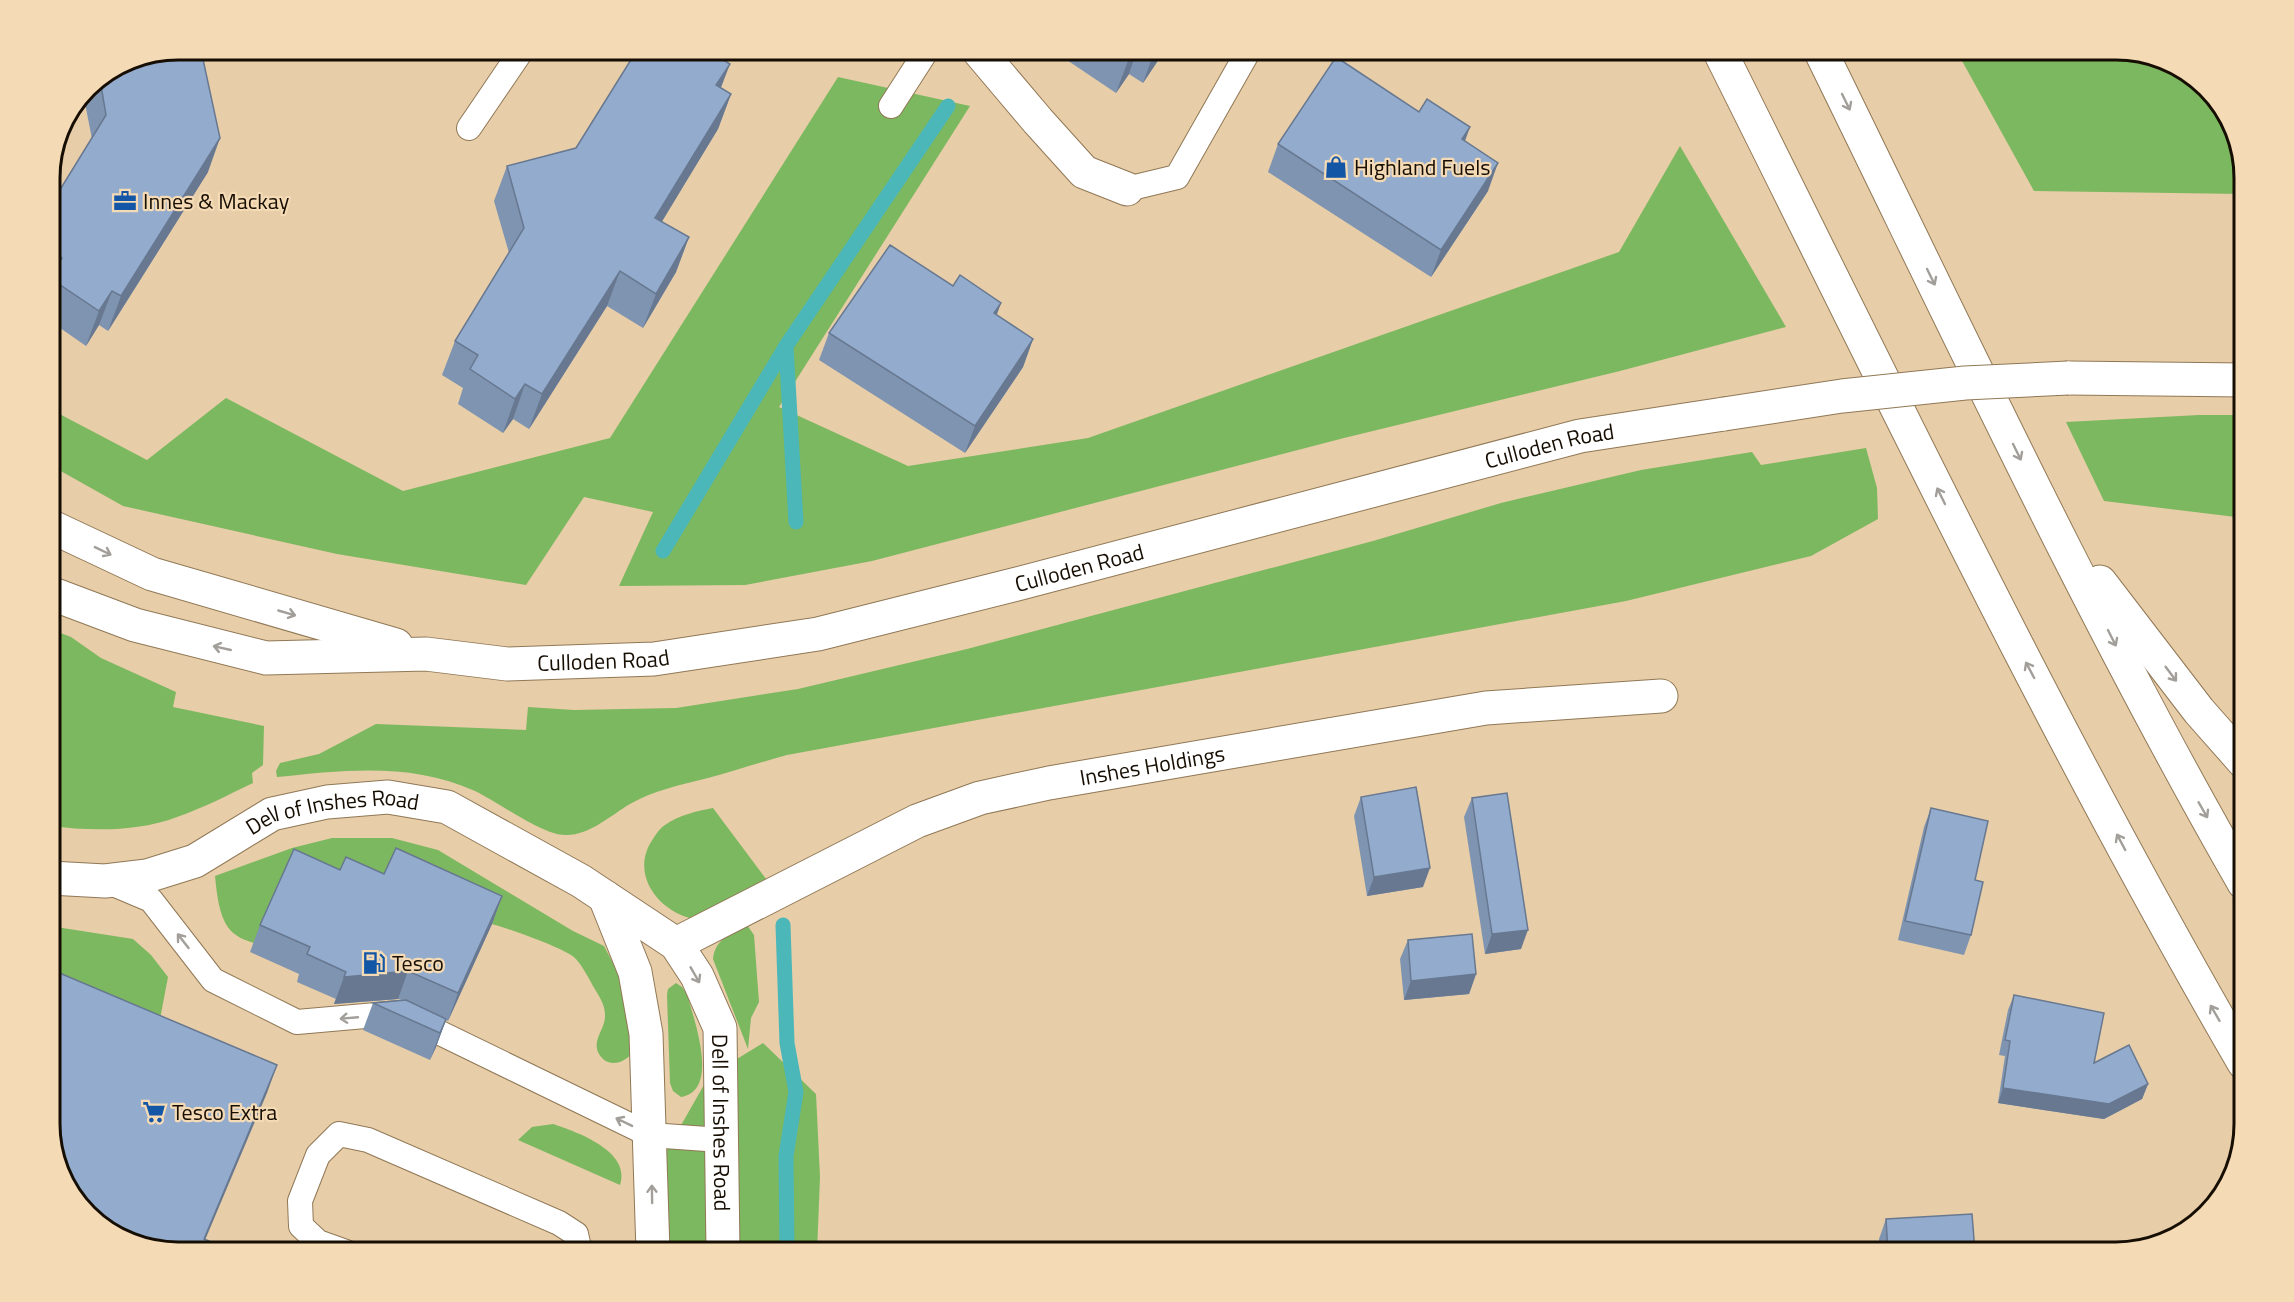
<svg xmlns="http://www.w3.org/2000/svg" width="2294" height="1302" viewBox="0 0 2294 1302" font-family="'Titillium Web',sans-serif">
  <rect width="100%" height="100%" fill="#e7cda8"/>
  <!-- green -->
  <g fill="#7cb85f">
    <polygon points="1956,50 2116,50 2180,67 2227,114 2244,170 2244,194 2034,191"/>
    <polygon points="838,77 970,106 779,407 908,466 1088,438 1619,252 1680,146 1786,327 1620,371 1344,438 872,561 745,585 619,586 653,512 584,497 526,585 337,554 123,506 50,465 50,409 147,460 226,398 403,491 610,438"/>
    <polygon points="2199,415 2244,415 2244,518 2104,501 2066,422"/>
    <path d="M 1866,448 L 1877,488 L 1878,519 L 1811,556 L 1626,601 L 787,755 C 761,762 734,771 708,778 C 681,785 654,790 630,804 C 611,815 589,836 565,835 C 542,835 498,802 475,791 C 412,762 344,770 277,777 L 276,771 L 280,763 L 319,754 L 376,724 L 526,730 L 528,707 L 574,710 L 676,708 L 798,689 L 967,649 L 1373,541 L 1501,503 L 1641,470 L 1752,452 L 1761,465 Z"/>
    <path d="M 50,629 L 71,637 L 101,658 L 176,692 L 173,707 L 264,726 L 263,765 L 252,773 L 253,783 C 228,795 203,808 177,817 C 137,832 92,831 50,826 Z"/>
    <path d="M 713,808 L 772,887 L 694,919 C 658,912 629,873 653,839 C 656,834 660,828 665,825 C 679,815 697,811 713,808 Z"/>
    <path d="M 332,838 L 392,838 L 438,850 L 573,931 L 604,946 L 625,986 L 633,1052 C 625,1063 608,1069 599,1054 C 591,1040 606,1029 605,1015 C 605,1004 599,996 593,986 C 588,977 583,967 576,959 C 568,949 507,928 492,924 L 254,943 C 248,941 241,939 236,935 C 219,924 217,894 215,876 L 292,848 Z"/>
    <path d="M 747,925 L 754,935 L 759,1002 L 751,1018 L 748,1049 L 713,959 C 715,939 731,934 747,925 Z"/>
    <polygon points="50,926 133,939 151,955 168,977 159,1024 50,1001"/>
    <path d="M 676,983 L 682,987 L 687,994 C 693,1017 721,1091 681,1097 L 673,1091 L 670,1083 L 667,995 L 668,989 Z"/>
    <polygon points="763,1043 816,1094 820,1177 817,1252 667,1252 667,1150 709,1076"/>
    <path d="M 553,1124 C 577,1132 631,1151 620,1185 L 518,1140 L 532,1127 Z"/>
  </g>
  <g fill="none" stroke-linecap="round" stroke-linejoin="round">
    <!-- stream -->
    <g stroke="#4bb7b9" stroke-width="15">
      <polyline points="796,522 786,346 948,106"/>
      <polyline points="663,551 786,346"/>
      <polyline points="783,925 787,1043 796,1092 786,1156 787,1252"/>
    </g>
    <!-- service casing -->
    <g stroke="#907856" stroke-width="26">
      <g id="service">
        <polyline points="891,106 927,50"/>
        <polyline points="469,128 522,50"/>
        <polyline points="1127,189 1177,177 1249,50"/>
        <polyline points="106,881 151,900 213,980 297,1022 399,1013 650,1135 721,1140"/>
        <polyline points="346,1252 318,1242 301,1226 300,1201 318,1155 339,1134 368,1140 559,1223 576,1234 580,1252"/>
      </g>
    </g>
    <!-- minor casing -->
    <g stroke="#907856" stroke-width="35">
      <g id="minor">
        <polyline points="978,50 1038,121 1084,172 1127,189"/>
        <path id="s1" d="M 50,878 L 105,881 L 147,876 L 195,861 L 272,814 L 327,802 L 388,797 L 447,807 L 581,881 L 676,944 L 697,976 L 720,1028 L 723,1252"/>
        <polyline points="605,897 635,972 646,1034 653,1252"/>
        <path id="s2" d="M 676,944 L 917,821 L 980,798 L 1049,783 L 1486,708 L 1661,696"/>
      </g>
    </g>
    <!-- secondary casing -->
    <g stroke="#907856" stroke-width="35">
      <g id="secondary">
        <polyline points="2068,378 2244,380"/>
        <polyline points="50,526 152,574 396,645"/>
        <path id="s3" d="M 50,593 L 135,625 L 266,658 L 426,654 L 507,664 L 654,659 L 818,634 L 1017,584 L 1580,436 L 1724,414"/>
      </g>
    </g>
    <!-- trunk casing -->
    <g stroke="#907856" stroke-width="35">
      <g id="trunk">
        <path d="M 1719,50 C 1889,390 2053,734 2244,1063"/>
        <path d="M 1820,50 C 1957,329 2089,613 2244,883"/>
        <polyline points="2100,582 2199,711 2244,762"/>
      </g>
    </g>
    <!-- service -->
    <use href="#service" stroke="#fff" stroke-width="24"/>
    <!-- minor -->
    <use href="#minor" stroke="#fff" stroke-width="33"/>
    <!-- secondary -->
    <use href="#secondary" stroke="#fff" stroke-width="33"/>
    <!-- trunk -->
    <use href="#trunk" stroke="#fff" stroke-width="33"/>
    <!-- secondary-bridge casing -->
    <g stroke="#907856" stroke-width="35" stroke-linecap="butt">
      <polyline id="secondary-bridge" points="1724,414 1842,396 1965,383 2068,378"/>
    </g>
    <!-- secondary-bridge -->
    <use href="#secondary-bridge" stroke="#fff" stroke-width="33"/>
  </g>
  <!-- wall -->
  <g fill="#7e94b1">
    <polygon points="1052,50 1165,50 1143,83 1129,74 1116,93"/>
    <polygon points="129,59 208,172 108,331 99,325 86,346 50,321 50,206 92,139 83,93 87,87"/>
    <polygon points="721,88 731,94 718,129 661,222 689,237 676,272 643,328 607,306 529,429 513,419 503,433 458,404 463,388 442,375 455,341 509,253 494,201 507,166 576,148"/>
    <polygon points="1419,112 1465,141 1488,191 1431,277 1268,172 1278,144"/>
    <polygon points="953,286 1001,303 996,315 1033,339 1023,367 965,453 819,360 829,333"/>
    <polygon points="1361,797 1423,887 1367,896 1354,816"/>
    <polygon points="1472,798 1521,949 1485,954 1464,817"/>
    <polygon points="1931,808 1975,880 1971,935 1964,955 1898,940 1924,827"/>
    <polygon points="340,870 384,874 502,896 492,924 448,1021 446,1020 436,1047 430,1060 363,1030 373,1003 402,1000 398,999 334,1004 336,999 297,982 299,974 250,952 260,925"/>
    <polygon points="1408,940 1476,974 1469,994 1404,1000 1400,959"/>
    <polygon points="2014,995 2094,1063 2148,1084 2142,1099 2104,1119 1998,1103 2005,1056 1999,1055 2008,1010"/>
    <polygon points="1886,1219 1975,1252 1880,1252 1879,1239"/>
  </g>
  <!-- shaded-wall -->
  <g fill="#677890">
    <polygon points="1134,50 1137,50 1129,74 1116,93 1129,58"/>
    <polygon points="1155,50 1165,50 1143,83"/>
    <polygon points="730,64 717,98 716,85"/>
    <polygon points="731,94 718,129 643,253 655,218"/>
    <polygon points="1470,127 1460,155 1462,139"/>
    <polygon points="220,138 208,172 108,331 121,296"/>
    <polygon points="1498,163 1488,191 1431,277 1441,250"/>
    <polygon points="689,237 676,272 643,328 656,294"/>
    <polygon points="620,271 607,306 529,429 542,394"/>
    <polygon points="112,291 99,325 86,346 99,311"/>
    <polygon points="1001,303 991,331 994,313"/>
    <polygon points="1033,339 1023,367 965,453 975,426"/>
    <polygon points="525,384 513,419 503,433 515,399"/>
    <polygon points="1430,868 1423,887 1367,896 1374,877"/>
    <polygon points="502,896 492,924 448,1021 458,993"/>
    <polygon points="1528,930 1521,949 1485,954 1492,934"/>
    <polygon points="408,971 398,999 334,1004 344,977"/>
    <polygon points="1476,974 1469,994 1404,1000 1411,981"/>
    <polygon points="446,1019 436,1047 430,1060 440,1033"/>
    <polygon points="277,1065 267,1093 200,1252 204,1239"/>
    <polygon points="2148,1084 2142,1099 2104,1119 1998,1103 2003,1088"/>
  </g>
  <!-- building -->
  <g fill="#93acce" stroke="#677890" stroke-width="1.5">
    <polygon points="178,50 201,50 220,138 121,296 112,291 99,311 50,278 50,277 62,258 50,251 50,206 106,115 100,79 129,59"/>
    <polygon points="637,50 707,50 730,64 716,85 731,94 655,218 689,237 656,294 620,271 542,394 525,384 515,399 470,369 478,355 455,341 524,228 507,166 576,148"/>
    <polygon points="1116,50 1134,50 1129,58"/>
    <polygon points="1336,57 1419,112 1427,99 1470,127 1462,139 1498,163 1441,250 1278,144"/>
    <polygon points="890,245 953,286 960,275 1001,303 994,313 1033,339 975,426 829,333"/>
    <polygon points="1416,787 1430,868 1374,877 1361,797"/>
    <polygon points="1507,793 1528,930 1492,934 1472,798"/>
    <polygon points="1931,808 1988,821 1975,880 1983,882 1971,935 1905,921"/>
    <polygon points="396,848 502,896 458,993 408,971 344,977 346,972 307,954 310,947 260,925 294,849 340,870 346,857 384,874"/>
    <polygon points="1472,934 1476,974 1411,981 1408,940"/>
    <polygon points="50,969 277,1065 204,1239 235,1252 178,1252 114,1235 67,1188 50,1132"/>
    <polygon points="2014,995 2104,1013 2094,1063 2129,1045 2148,1084 2109,1104 2003,1088 2010,1041 2005,1040"/>
    <polygon points="406,1000 446,1019 440,1033 373,1003"/>
    <polygon points="1972,1214 1975,1252 1888,1252 1886,1219"/>
  </g>
  <!-- one-way arrows -->
  <defs><path id="oneway-shaft" d="M-6 0H5M1.5-3L5.5 0L1.5 3" fill="none" stroke-width="1.6" stroke-linecap="round" stroke-linejoin="round" transform="scale(1.5)"/></defs>
  <g stroke="#a29f9a">
    <use href="#oneway-shaft" transform="translate(1846 102) rotate(64)"/>
    <use href="#oneway-shaft" transform="translate(1931 277) rotate(64)"/>
    <use href="#oneway-shaft" transform="translate(2017 452) rotate(64)"/>
    <use href="#oneway-shaft" transform="translate(1941 496) rotate(-116)"/>
    <use href="#oneway-shaft" transform="translate(103 551) rotate(26)"/>
    <use href="#oneway-shaft" transform="translate(287 613) rotate(16)"/>
    <use href="#oneway-shaft" transform="translate(2112 638) rotate(63)"/>
    <use href="#oneway-shaft" transform="translate(222 648) rotate(-167)"/>
    <use href="#oneway-shaft" transform="translate(2030 670) rotate(-118)"/>
    <use href="#oneway-shaft" transform="translate(2171 674) rotate(53)"/>
    <use href="#oneway-shaft" transform="translate(2203 810) rotate(60)"/>
    <use href="#oneway-shaft" transform="translate(2121 842) rotate(-118)"/>
    <use href="#oneway-shaft" transform="translate(183 941) rotate(-128)"/>
    <use href="#oneway-shaft" transform="translate(695 975) rotate(60)"/>
    <use href="#oneway-shaft" transform="translate(2215 1013) rotate(-120)"/>
    <use href="#oneway-shaft" transform="translate(349 1018) rotate(175)"/>
    <use href="#oneway-shaft" transform="translate(624 1122) rotate(-154)"/>
    <use href="#oneway-shaft" transform="translate(652 1194) rotate(-91)"/>
  </g>
  <!-- icons -->
  <defs>
    <g id="shop-bare" transform="scale(1.8)"><path d="M-5-2.5h2.3a2.7 3.5 0 0 1 5.4 0H5L5.5 6h-11ZM-1.5-2.5h3a1.5 2.3 0 0 0-3 0Z" fill="#1356a6" stroke="#f4dab5" stroke-width="2.5" paint-order="stroke"/></g>
    <g id="office-bare" transform="scale(1.8)"><path d="M-6-3h4V-5.5h4V-3h4V5H-6ZM-1-4.5V-3h2v-1.5ZM-6 0V1H6V0Z" fill="#1356a6" stroke="#f4dab5" stroke-width="2.5" paint-order="stroke"/></g>
    <g id="fuel-bare" transform="scale(1.8)"><path d="M-5.5-6h7V0h2V4h1.3V-2.5L3-4.5l.8-.8L6-3V5H2.5V1h-1V6h-7ZM-4.2-4.7v3.2H.2V-4.7Z" fill="#1356a6" stroke="#f4dab5" stroke-width="2.5" paint-order="stroke"/></g>
    <g id="supermarket-bare" transform="scale(1.8)"><path d="M-6-5.5h2.5l.6 2H6L4.5 2H-2.5L-4.4-4H-6ZM-1.5 3.2a1.3 1.3 0 1 0 .1 0ZM3 3.2a1.3 1.3 0 1 0 .1 0Z" fill="#1356a6" stroke="#f4dab5" stroke-width="2.5" paint-order="stroke"/></g>
  </defs>
  <g fill-rule="evenodd">
    <use href="#shop-bare" x="1336" y="167"/>
    <use href="#office-bare" x="125" y="201"/>
    <use href="#fuel-bare" x="374" y="963"/>
    <use href="#supermarket-bare" x="154" y="1112"/>
  </g>
  <g text-anchor="middle" stroke-width="4.5" stroke-linejoin="round" paint-order="stroke">
    <!-- poi labels -->
    <g font-size="22" fill="#170e03" stroke="#f4dab5" text-anchor="start">
      <text x="1354" y="175">Highland Fuels</text>
      <text x="143" y="209">Innes &amp; Mackay</text>
      <text x="392" y="971">Tesco</text>
      <text x="172" y="1120">Tesco Extra</text>
    </g>
    <!-- street labels -->
    <g font-size="22" fill="#170e03" stroke="#f4dab5">
      <text dy="8" stroke="none"><textPath href="#s3" startOffset="1536">Culloden Road</textPath></text>
      <text dy="8" stroke="none"><textPath href="#s3" startOffset="1050">Culloden Road</textPath></text>
      <text dy="8" stroke="none"><textPath href="#s3" startOffset="564">Culloden Road</textPath></text>
      <text dy="8" stroke="none"><textPath href="#s2" startOffset="513">Inshes Holdings</textPath></text>
      <text dy="8" stroke="none"><textPath href="#s1" startOffset="298">Dell of Inshes Road</textPath></text>
      <text dy="8" stroke="none"><textPath href="#s1" startOffset="872">Dell of Inshes Road</textPath></text>
    </g>
  </g>
  <!-- crop -->
  <path d="M0 0H2294V1302H0ZM178 60H2116A118 118 0 0 1 2234 178V1124A118 118 0 0 1 2116 1242H178A118 118 0 0 1 60 1124V178A118 118 0 0 1 178 60Z" fill="#f4dab5" fill-rule="evenodd"/>
  <path fill="none" stroke="#170e03" stroke-width="3" d="M178 60H2116A118 118 0 0 1 2234 178V1124A118 118 0 0 1 2116 1242H178A118 118 0 0 1 60 1124V178A118 118 0 0 1 178 60Z"/>
</svg>
